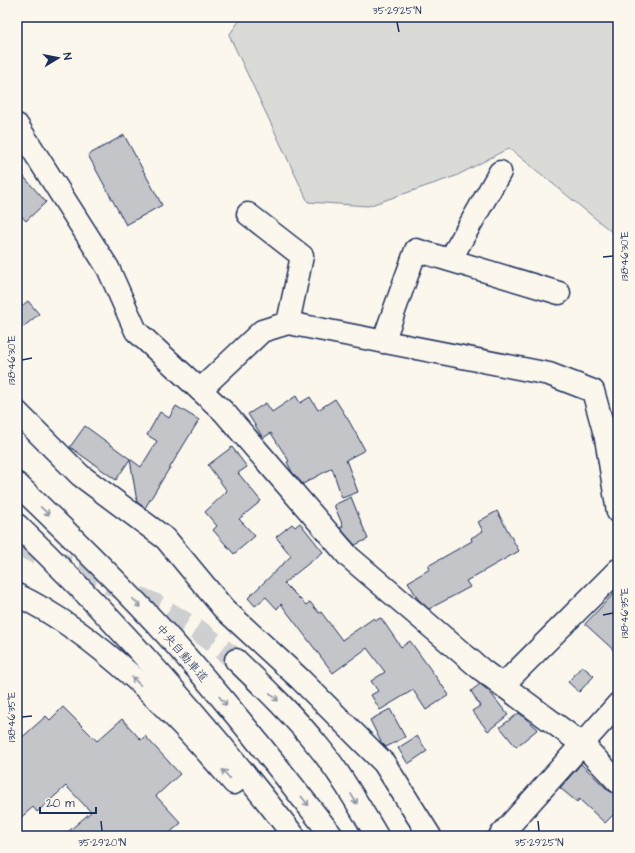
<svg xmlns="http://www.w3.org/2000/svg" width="635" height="853" viewBox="0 0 635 853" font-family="'Architects Daughter','Klee One',sans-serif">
  <rect width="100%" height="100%" fill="#fbf7ec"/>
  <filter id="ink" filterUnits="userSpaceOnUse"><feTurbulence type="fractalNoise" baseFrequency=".025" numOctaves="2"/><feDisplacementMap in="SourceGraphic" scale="8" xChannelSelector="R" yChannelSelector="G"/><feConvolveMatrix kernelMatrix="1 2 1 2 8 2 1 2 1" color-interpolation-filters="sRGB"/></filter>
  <g filter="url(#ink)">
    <!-- green -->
    <polygon fill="#dadad7" stroke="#7a849a" points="242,17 618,17 618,237 509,148 456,176 368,206 308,202 229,35"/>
    <!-- building -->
    <g fill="#c3c5c9" stroke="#1b2f5e">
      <polygon points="124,135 162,205 126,225 88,155"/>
      <polygon points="17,169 46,202 26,221 17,211"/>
      <polygon points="28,301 39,314 17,332 17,310"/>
      <polygon points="296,396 300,403 310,397 318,410 335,399 349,421 365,450 346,460 358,492 342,498 332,468 303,484 292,472 287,462 289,461 271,433 263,438 248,414 266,403 272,412"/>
      <polygon points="176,406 199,420 145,508 137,502 130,459 116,480 70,447 85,426 141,467 157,441 147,435 160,412 169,418"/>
      <polygon points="232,447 247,467 238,473 261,501 239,519 255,536 234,554 213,530 217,526 205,512 227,491 208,465"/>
      <polygon points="351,497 368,539 355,545 340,528 343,526 334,505"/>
      <polygon points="497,511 519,551 466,581 470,587 429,609 418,599 408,582 430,569 428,566 472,541 471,538 483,531 478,522"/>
      <polygon points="300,523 323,552 284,583 306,605 310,602 319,613 321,612 342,640 374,618 376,620 381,618 401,647 410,641 449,695 426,710 413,690 380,710 371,695 378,691 371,681 385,672 367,648 333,673 281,604 277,609 266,597 255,606 248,598 291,556 276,537 292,524 295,527"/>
      <polygon points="618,589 618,654 585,624"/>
      <polygon points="582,666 594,676 579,692 568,682"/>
      <polygon points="480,684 489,691 508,715 488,731 472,711 480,706 471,691"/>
      <polygon points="63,707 97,741 122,719 141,740 145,736 180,774 156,796 181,823 166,836 63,836 91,812 66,786 37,812 33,807 17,821 17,742 46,716 50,720"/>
      <polygon points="390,709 405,737 386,747 381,742 370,720"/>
      <polygon points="519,713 538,729 516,747 500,727"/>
      <polygon points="417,736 427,751 408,764 398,748"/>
      <polygon points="581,764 609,791 618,794 618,810 605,823 579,799 577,802 560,788"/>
    </g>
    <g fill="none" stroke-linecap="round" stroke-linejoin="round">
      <!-- highway-tunnel -->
      <polyline stroke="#cecfd0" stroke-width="22" stroke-dasharray="22 11" stroke-linecap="butt" points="17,545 87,574 154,604 200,632 236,660"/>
      <!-- minor casing -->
      <g stroke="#1b2f5e" stroke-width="25">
        <g id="minor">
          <polyline points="17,125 108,268 136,331 224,412 349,557 482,670 582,744 618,782"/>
          <polyline points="450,260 500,172"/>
          <polyline points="288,323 549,374 593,391 606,438"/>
          <polyline points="383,342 416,250 559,293"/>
          <polyline points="200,390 262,331 288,323 302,256 248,214"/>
          <polyline points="17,412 80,475 166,539 224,609 300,679 384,763 430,836"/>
          <polyline points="618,434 606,438 618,512"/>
          <polyline points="502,686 618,570"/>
          <polyline points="500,836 618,704"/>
        </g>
      </g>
      <!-- highway casing -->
      <g stroke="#1b2f5e" stroke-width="25">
        <g id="highway">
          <path d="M 17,484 C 64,529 110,574 154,621 C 217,689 275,763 332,836"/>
          <path d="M 17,525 C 117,621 209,726 294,836"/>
          <path d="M 17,595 C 99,634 176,715 234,783"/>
          <path d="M 236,660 C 265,688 293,715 318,746 C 341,774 359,806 377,836"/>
        </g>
      </g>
      <!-- minor -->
      <use href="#minor" stroke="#fbf7ec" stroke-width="22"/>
      <!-- highway -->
      <use href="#highway" stroke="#fbf7ec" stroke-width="22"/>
    </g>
    <!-- one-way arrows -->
    <defs><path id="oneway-shaft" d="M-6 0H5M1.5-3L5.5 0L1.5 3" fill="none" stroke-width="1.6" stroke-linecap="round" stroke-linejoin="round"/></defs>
    <g stroke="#8b93a5">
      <use href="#oneway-shaft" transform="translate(45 511) rotate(44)"/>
      <use href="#oneway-shaft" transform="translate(137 603) rotate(46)"/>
      <use href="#oneway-shaft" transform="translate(136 681) rotate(-136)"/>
      <use href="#oneway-shaft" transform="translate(274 697) rotate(44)"/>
      <use href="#oneway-shaft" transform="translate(223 701) rotate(50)"/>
      <use href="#oneway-shaft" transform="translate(226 774) rotate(-132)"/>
      <use href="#oneway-shaft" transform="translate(354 799) rotate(59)"/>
      <use href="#oneway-shaft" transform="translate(305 801) rotate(52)"/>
    </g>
  </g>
  <!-- ticks -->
  <path fill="none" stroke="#1b2f5e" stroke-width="1.5" d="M 397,22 L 399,32M 603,257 L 613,256M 22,360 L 32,358M 603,615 L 613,613M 22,717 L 32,716M 101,821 L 102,831M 538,821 L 539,831"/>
  <g text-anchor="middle" stroke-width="3" stroke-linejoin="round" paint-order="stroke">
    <!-- street labels -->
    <g font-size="12" fill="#1b2f5e" stroke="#fbf7ec">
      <text transform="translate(182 653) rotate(49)" y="4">中央自動車道</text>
    </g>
  </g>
  <!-- margin -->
  <rect width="635" height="853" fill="none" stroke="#fbf7ec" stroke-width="44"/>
  <!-- north arrow -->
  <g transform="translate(58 58) rotate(80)" stroke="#fbf7ec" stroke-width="3" paint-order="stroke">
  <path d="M0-3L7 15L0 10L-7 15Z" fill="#1b2f5e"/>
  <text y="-6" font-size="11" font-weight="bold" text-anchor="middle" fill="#1b2f5e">N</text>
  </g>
  <!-- scale -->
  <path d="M40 807v6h56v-6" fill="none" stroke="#1b2f5e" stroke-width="2"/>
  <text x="46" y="807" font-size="12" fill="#1b2f5e" stroke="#fbf7ec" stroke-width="3" paint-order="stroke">20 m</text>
  <rect x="22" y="22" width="591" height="809" fill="none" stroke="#1b2f5e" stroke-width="1.5"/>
  <g font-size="10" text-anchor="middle" fill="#1b2f5e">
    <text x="397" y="14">35°29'25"N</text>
    <text transform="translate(624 256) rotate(-90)" y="4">138°46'30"E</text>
    <text transform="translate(11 360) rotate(-90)" y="4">138°46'30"E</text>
    <text transform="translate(624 613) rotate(-90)" y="4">138°46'35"E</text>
    <text transform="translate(11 717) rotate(-90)" y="4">138°46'35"E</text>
    <text x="102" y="846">35°29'20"N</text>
    <text x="539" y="846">35°29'25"N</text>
  </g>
</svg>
